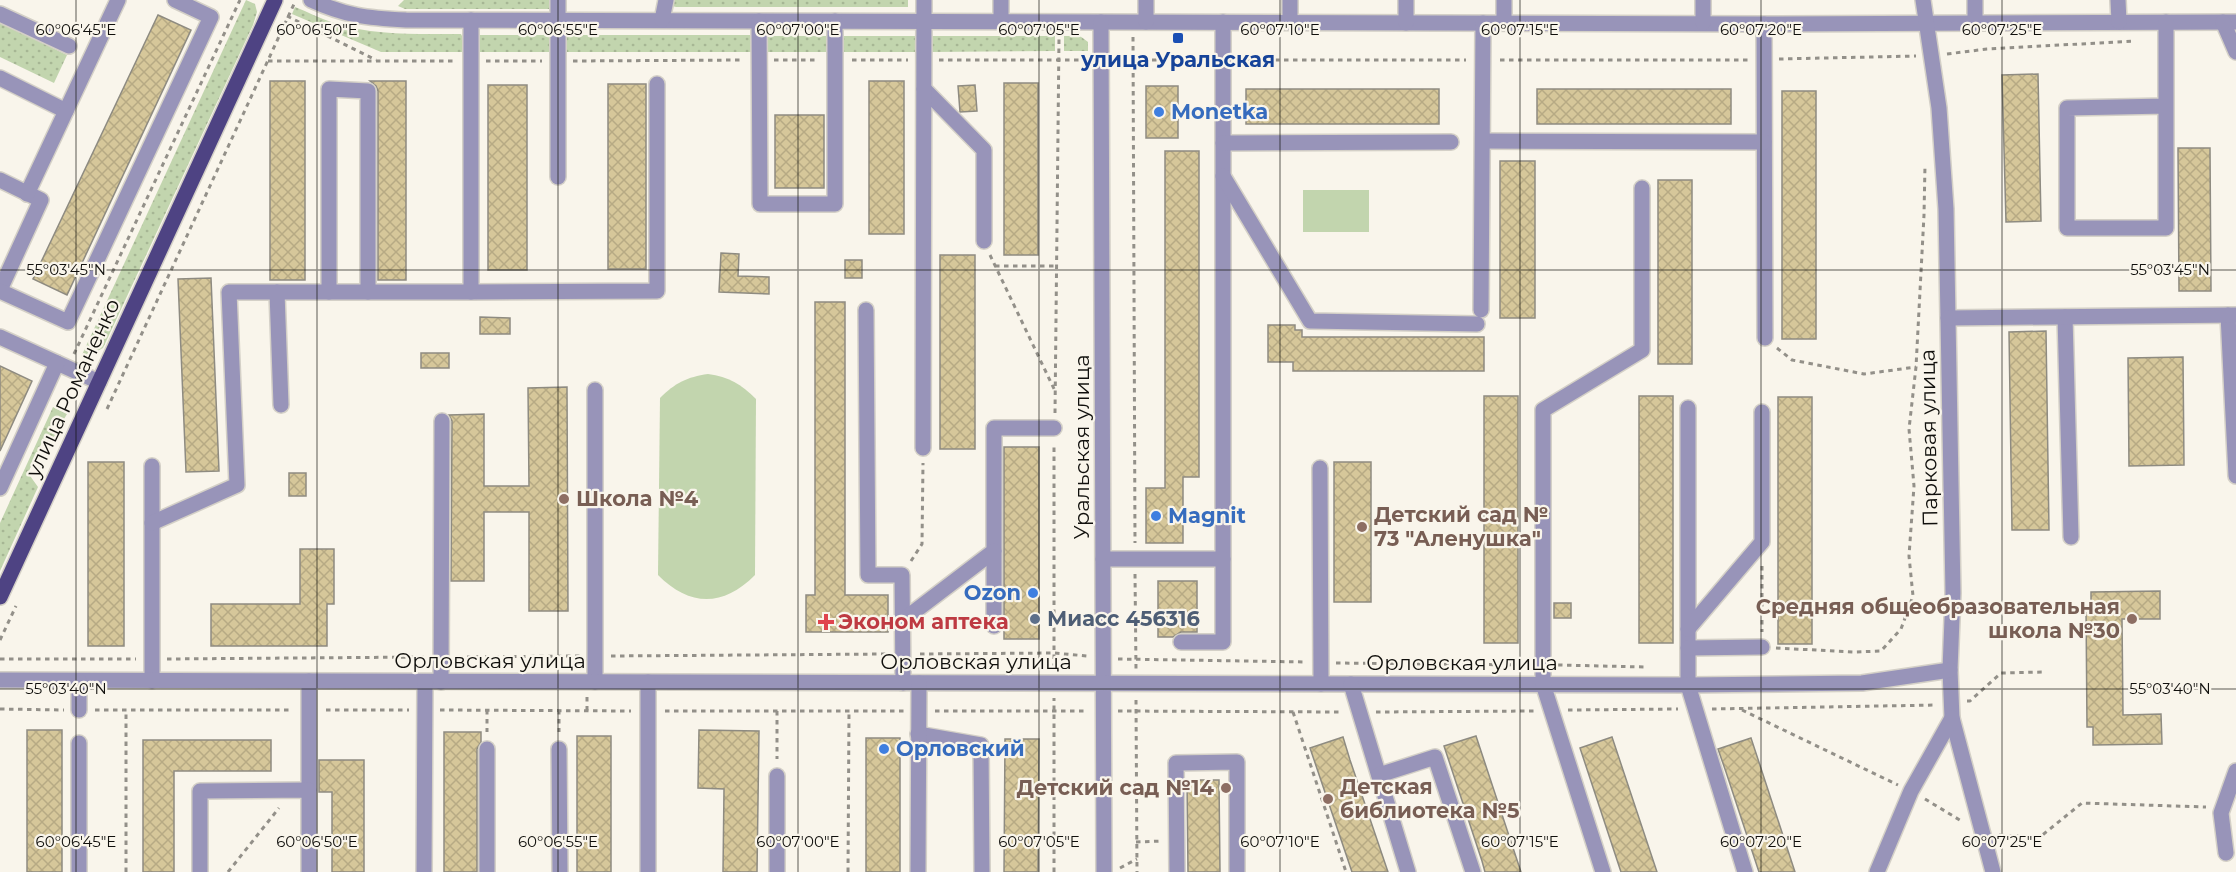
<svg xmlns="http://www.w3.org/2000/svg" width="2236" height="872" viewBox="0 0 2236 872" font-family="Montserrat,sans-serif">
  <defs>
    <pattern id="grass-dots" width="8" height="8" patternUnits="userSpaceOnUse" patternTransform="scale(1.5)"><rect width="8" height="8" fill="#c2d5ae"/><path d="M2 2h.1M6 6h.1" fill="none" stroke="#a6b694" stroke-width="1.8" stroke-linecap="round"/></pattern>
    <pattern id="building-cross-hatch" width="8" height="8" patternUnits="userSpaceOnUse" patternTransform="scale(1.5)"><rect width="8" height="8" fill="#d6c79a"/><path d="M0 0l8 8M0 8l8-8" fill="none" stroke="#b7aa84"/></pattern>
  </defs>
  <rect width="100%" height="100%" fill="#f9f5eb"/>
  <!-- grass -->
  <g fill="url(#grass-dots)">
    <polygon points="246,0 255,4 257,12 253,25 103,348 88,356 81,357"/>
    <polygon points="404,0 551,0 551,9 405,9 398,6"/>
    <polygon points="674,0 908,0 908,7 676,7 672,6"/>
    <path d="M 295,7 C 308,12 321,19 334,23 C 376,36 419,34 461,34 L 464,40 L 464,52 L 381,52 L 292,14 Z"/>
    <polygon points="0,22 67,55 54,83 0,57"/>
    <polygon points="480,35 549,35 552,41 552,52 478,52 478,40"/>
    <polygon points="568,35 750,35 753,40 753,52 565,52 565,41"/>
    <polygon points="768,36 826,36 828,52 766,52"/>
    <polygon points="843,36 915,36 917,52 841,52"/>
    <polygon points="932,36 1055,36 1055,51 930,52"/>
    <polygon points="1064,36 1080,36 1088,42 1088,51 1064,51"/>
    <polygon points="53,407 67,414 60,426 55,423 50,432 56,435 53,444 43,440 28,473 38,487 0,571 0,523"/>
  </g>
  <!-- garden -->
  <g fill="#c2d5ae">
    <rect x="1303" y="190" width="66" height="42"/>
    <path d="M 708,374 C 729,377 741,384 756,399 L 755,575 C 723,607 690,607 658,575 L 660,398 C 675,383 687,377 708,374 Z"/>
  </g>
  <!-- building -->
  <g fill="url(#building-cross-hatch)" stroke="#8e8b81" stroke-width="1.5">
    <polygon points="158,15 191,30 67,295 33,279"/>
    <polygon points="2038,74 2041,221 2006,222 2002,75"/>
    <rect x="270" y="81" width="35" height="199"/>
    <polygon points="370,81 406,81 406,280 378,280 378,91 376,86"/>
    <rect x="869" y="81" width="35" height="153"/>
    <rect x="1004" y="83" width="34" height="172"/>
    <rect x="608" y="84" width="38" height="185"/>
    <rect x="488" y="85" width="39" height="185"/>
    <polygon points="975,85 977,111 960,112 958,86"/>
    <rect x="1146" y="86" width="32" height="52"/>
    <rect x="1246" y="89" width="193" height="35"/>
    <rect x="1537" y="89" width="194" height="35"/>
    <rect x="1782" y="91" width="34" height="248"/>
    <rect x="775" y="115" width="49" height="73"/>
    <polygon points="2178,148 2210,148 2211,291 2179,291"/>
    <polygon points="1165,151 1199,151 1199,477 1183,477 1183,543 1146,543 1146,488 1165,488"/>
    <rect x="1500" y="161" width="35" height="157"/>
    <rect x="1658" y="180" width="34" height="184"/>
    <polygon points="721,253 739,254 738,276 769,277 769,294 719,292"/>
    <rect x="940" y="255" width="35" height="194"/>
    <rect x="845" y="260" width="17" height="18"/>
    <polygon points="211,278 219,471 186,472 178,279"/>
    <polygon points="815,302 845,302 845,595 888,595 888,632 806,632 806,595 815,595"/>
    <polygon points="480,317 510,318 510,334 480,334"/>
    <polygon points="1268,325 1295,325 1295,330 1302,330 1302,337 1484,337 1484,371 1293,371 1293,362 1268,362"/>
    <polygon points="2046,331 2049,530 2012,530 2009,332"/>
    <rect x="421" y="353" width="28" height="15"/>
    <polygon points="2183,357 2184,465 2129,466 2128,358"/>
    <polygon points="0,366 32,381 0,451"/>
    <polygon points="567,387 568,611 529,611 529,512 484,512 484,581 451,581 452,421 449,415 484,414 484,486 529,486 528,388"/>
    <rect x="1484" y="396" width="34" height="247"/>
    <rect x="1639" y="396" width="34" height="247"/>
    <rect x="1778" y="397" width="34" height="247"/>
    <rect x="1004" y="447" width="35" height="192"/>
    <rect x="88" y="462" width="36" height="184"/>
    <rect x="1334" y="462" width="37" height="140"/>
    <rect x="289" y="473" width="17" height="23"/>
    <polygon points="300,549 334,549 334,604 327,604 327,646 211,646 211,604 300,604"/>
    <polygon points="1158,581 1197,581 1197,632 1181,632 1173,637 1158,637"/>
    <polygon points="2160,591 2160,619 2122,619 2123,715 2161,714 2162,744 2093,745 2093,727 2087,727 2086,607 2091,607 2091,592"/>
    <rect x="1554" y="603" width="17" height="15"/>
    <rect x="27" y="730" width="35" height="142"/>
    <polygon points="699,730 759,731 757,872 723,872 724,789 698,788"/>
    <polygon points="444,732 481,732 481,742 477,749 477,872 444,872"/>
    <rect x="577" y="736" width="34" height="136"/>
    <polygon points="1476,736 1521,872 1485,872 1482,861 1444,746"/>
    <polygon points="1343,737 1350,760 1388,872 1352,872 1310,748"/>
    <polygon points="1612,737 1657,872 1621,872 1580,748"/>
    <rect x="866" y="738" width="34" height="134"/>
    <polygon points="1751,738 1795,872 1759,872 1726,772 1718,749"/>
    <polygon points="1005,739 1039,739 1038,872 1004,872"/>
    <polygon points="143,740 271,740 271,771 174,771 174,872 143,872"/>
    <polygon points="319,760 364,760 364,872 332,872 332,792 319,792"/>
    <polygon points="1187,780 1219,780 1220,872 1188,872"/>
  </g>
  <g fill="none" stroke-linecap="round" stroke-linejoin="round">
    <!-- minor casing -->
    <g stroke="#d4d0c7" stroke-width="18">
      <g id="minor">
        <path d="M 311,0 C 346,16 367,18 406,20 L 1764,24 L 2236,22"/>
        <polyline points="558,0 558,177"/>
        <polyline points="1001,0 1001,21"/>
        <polyline points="1146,0 1146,22"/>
        <polyline points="1406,0 1406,23"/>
        <polyline points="1504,0 1504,23"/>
        <polyline points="1703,0 1703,23"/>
        <polyline points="1923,0 1939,108 1946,209 1953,593 1950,670 1952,718 1993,872"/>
        <polyline points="2118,0 2119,22"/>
        <polyline points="0,14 69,46"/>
        <polyline points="662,20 666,0"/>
        <polyline points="759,21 760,204 835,204 835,21"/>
        <polyline points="1101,22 1104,872"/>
        <polyline points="1223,22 1223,559"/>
        <polyline points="1290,22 1290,0"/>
        <polyline points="1975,22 1975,0"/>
        <polyline points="2223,22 2236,52"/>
        <polyline points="1764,24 1765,338"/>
        <polyline points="0,78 66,111"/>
        <polyline points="924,89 984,150 984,241"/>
        <path d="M 2166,106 L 2067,108 L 2067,228 L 2166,228 C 2166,159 2166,91 2166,22"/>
        <polyline points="1483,141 1764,142"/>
        <polyline points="1223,143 1451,142"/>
        <polyline points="1223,176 1310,321 1477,324"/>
        <polyline points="0,180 41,200 0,290"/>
        <polyline points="27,194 118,0"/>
        <polyline points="0,291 68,322 211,17 175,0"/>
        <polyline points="277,292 281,405"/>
        <polyline points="329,292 329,89 368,91 368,292"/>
        <polyline points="471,292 657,291 657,84"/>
        <polyline points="866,310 868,575 902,575 903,683"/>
        <polyline points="1481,310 1483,23"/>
        <polyline points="2228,315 2236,476"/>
        <polyline points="2065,317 2071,537"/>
        <polyline points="1948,318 2236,315"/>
        <polyline points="0,337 99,382"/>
        <polyline points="595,390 595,682"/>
        <polyline points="1688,408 1688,685 1745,872"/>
        <polyline points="923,448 924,0"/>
        <polyline points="152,466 152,681"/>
        <polyline points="1320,468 1321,684"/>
        <polyline points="0,488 57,363"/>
        <polyline points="152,523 237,485 229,292 471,292 471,20"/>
        <polyline points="1103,559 1223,559 1223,642 1181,642"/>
        <polyline points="902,621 994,551 994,428 1054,428"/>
        <polyline points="994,626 994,551"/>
        <polyline points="1688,629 1762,542 1762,412"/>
        <polyline points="1688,648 1762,647"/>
        <polyline points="0,680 1688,685 1862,683 1950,670"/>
        <polyline points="79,681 79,710"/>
        <polyline points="441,682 442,421"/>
        <polyline points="648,682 648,872"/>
        <polyline points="1351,684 1408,872"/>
        <polyline points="918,734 981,745 982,872"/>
        <polyline points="559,749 560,872"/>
        <polyline points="1379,775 1435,757 1473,872"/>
        <polyline points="777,776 777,872"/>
        <polyline points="309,790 309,681"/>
        <polyline points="2226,853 2221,813 2236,771"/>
        <polyline points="79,872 79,743"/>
        <polyline points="200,872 200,791 309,790 309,872"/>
        <polyline points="424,872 425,682"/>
        <polyline points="487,872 487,749"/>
        <polyline points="918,872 919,683"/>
        <polyline points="1177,872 1176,763 1237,762 1237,872"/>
        <polyline points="1603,872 1543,684 1543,410 1642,350 1642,188"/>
        <polyline points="1877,872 1911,791 1952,718"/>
      </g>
    </g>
    <!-- major casing -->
    <g stroke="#d4d0c7" stroke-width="18">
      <polyline id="major" points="0,597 275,0"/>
    </g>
    <!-- path -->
    <g stroke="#939089" stroke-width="3" stroke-dasharray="4.5 4.5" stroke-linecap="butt">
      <polyline points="287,16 376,60"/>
      <polyline points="1133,37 1135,543"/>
      <polyline points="1947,54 1987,49 2135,41"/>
      <polyline points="1779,59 1916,56"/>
      <polyline points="774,60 818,60"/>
      <polyline points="852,60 908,60"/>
      <polyline points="939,60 1085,60"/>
      <polyline points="1116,60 1208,60"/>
      <polyline points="1239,60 1466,60"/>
      <polyline points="1500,60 1748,60"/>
      <polyline points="268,61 455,61"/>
      <polyline points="486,61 542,61"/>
      <polyline points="573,61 743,60"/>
      <polyline points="990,255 1056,393"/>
      <polyline points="995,266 1057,266"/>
      <polyline points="1777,348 1792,360 1864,374 1916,367"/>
      <polyline points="74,354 240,0"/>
      <polyline points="107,409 294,4"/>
      <polyline points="1055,413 1059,38"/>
      <polyline points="911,561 922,544 923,463"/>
      <polyline points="1762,566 1762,632"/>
      <polyline points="1135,574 1136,669"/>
      <polyline points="0,640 16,606"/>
      <polyline points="1776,648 1854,652 1881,651 1901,629 1913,596 1909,556 1914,486 1909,429 1916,367 1924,215 1925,165"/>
      <polyline points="920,654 1054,653 1087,656"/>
      <polyline points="611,656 886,654"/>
      <polyline points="458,657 580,656"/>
      <polyline points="0,659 136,659"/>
      <polyline points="167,659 424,657"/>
      <polyline points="1118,659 1306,662"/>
      <polyline points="1336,663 1528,665"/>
      <polyline points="1558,665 1645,667"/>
      <polyline points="1054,668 1054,443"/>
      <polyline points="587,697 587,711"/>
      <polyline points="1136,700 1137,872"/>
      <polyline points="1967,701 1970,701 2001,673 2044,672"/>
      <polyline points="0,709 64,710"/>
      <polyline points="1712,709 1936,705"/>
      <polyline points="95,710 292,710"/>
      <polyline points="326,710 409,710"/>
      <polyline points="440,710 631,711"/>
      <polyline points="487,710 487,732"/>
      <polyline points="559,710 559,732"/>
      <polyline points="1568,710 1678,709"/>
      <polyline points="1742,710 1898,785"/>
      <polyline points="665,711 904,711"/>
      <polyline points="777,711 777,759"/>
      <polyline points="935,711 1087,711"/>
      <polyline points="1118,711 1342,712"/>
      <polyline points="1293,712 1346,872"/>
      <polyline points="1376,712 1534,711"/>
      <polyline points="1925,799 1963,822"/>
      <polyline points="1999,835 2040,837 2082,803 2206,807"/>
      <polyline points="1136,842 1162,841"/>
      <polyline points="1120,868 1137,859"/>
      <polyline points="126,872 126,710"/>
      <polyline points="228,872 279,808"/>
      <polyline points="848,872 849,711"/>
      <polyline points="1054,872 1054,698"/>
    </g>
    <!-- minor -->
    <use href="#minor" stroke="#9894b9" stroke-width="15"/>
    <!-- major -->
    <use href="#major" stroke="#4e4383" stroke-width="15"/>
  </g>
  <!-- ticks -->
  <path fill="none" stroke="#100f0c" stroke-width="1.5" stroke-opacity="0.45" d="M 76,0 L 76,872M 317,0 L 317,872M 558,0 L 558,872M 798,0 L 798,872M 1039,0 L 1039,872M 1280,0 L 1280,872M 1520,0 L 1520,872M 1761,0 L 1761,872M 2002,0 L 2002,872M 0,270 L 2236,270M 0,689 L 2236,689"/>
  <!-- markers -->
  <rect fill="#1a4fb4" stroke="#f9f5eb" stroke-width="2" x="1172" y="32" width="12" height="12" rx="3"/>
  <g fill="#3f7fe0" stroke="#f9f5eb" stroke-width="2">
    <circle cx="1159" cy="112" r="6"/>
    <circle cx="1156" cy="516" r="6"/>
    <circle cx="1033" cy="593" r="6"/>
    <circle cx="884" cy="749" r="6"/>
  </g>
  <g fill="#8d6e63" stroke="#f9f5eb" stroke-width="2">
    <circle cx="564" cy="499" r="6"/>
    <circle cx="1362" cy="527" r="6"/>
    <circle cx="2132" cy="619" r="6"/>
    <circle cx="1226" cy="788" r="6"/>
    <circle cx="1328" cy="799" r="6"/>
  </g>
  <circle fill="#5c6f8a" stroke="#f9f5eb" stroke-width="2" cx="1035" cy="619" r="6"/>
  <path fill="#e0444e" stroke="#f9f5eb" stroke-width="2" d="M823 613h6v6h6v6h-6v6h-6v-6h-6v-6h6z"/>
  <g text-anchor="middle" stroke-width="4.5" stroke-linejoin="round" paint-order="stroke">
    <!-- transit labels -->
    <g font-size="21" font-weight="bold" fill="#164399" stroke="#f9f5eb">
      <text x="1178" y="67">улица Уральская</text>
    </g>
    <!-- shop labels -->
    <g font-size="21" font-weight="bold" fill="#366cbe" stroke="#f9f5eb" text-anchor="start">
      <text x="1171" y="119">Monetka</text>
      <text x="1168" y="523">Magnit</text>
      <text x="1021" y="600" text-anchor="end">Ozon</text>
      <text x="896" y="756">Орловский</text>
    </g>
    <!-- street labels -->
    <g font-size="21" fill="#100f0c" stroke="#f9f5eb">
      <text transform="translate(73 388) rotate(-65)" y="7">улица Романенко</text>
      <text transform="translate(1929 438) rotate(-91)" y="7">Парковая улица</text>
      <text transform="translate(1082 447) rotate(-90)" y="7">Уральская улица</text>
      <text x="490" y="668">Орловская улица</text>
      <text x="976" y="669">Орловская улица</text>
      <text x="1462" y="670">Орловская улица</text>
    </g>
    <!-- education labels -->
    <g font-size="21" font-weight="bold" fill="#785e54" stroke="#f9f5eb" text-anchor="start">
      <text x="576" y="506">Школа №4</text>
      <text x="1374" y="522">Детский сад №<tspan x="1374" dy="24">73 "Аленушка"</tspan></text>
      <text x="2120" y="614" text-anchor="end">Средняя общеобразовательная<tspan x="2120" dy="24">школа №30</tspan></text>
      <text x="1340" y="794">Детская<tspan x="1340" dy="24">библиотека №5</tspan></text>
      <text x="1214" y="795" text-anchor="end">Детский сад №14</text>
    </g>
    <!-- service labels -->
    <g font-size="21" font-weight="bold" fill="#4e5e75" stroke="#f9f5eb" text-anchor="start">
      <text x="1047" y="626">Миасс 456316</text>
    </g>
    <!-- health labels -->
    <g font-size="21" font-weight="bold" fill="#be3a42" stroke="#f9f5eb" text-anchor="start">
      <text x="838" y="629">Эконом аптека</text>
    </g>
  </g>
  <g font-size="15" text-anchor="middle" fill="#100f0c" stroke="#f9f5eb" stroke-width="4.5" stroke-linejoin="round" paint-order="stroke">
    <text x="76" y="35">60°06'45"E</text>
    <text x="317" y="35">60°06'50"E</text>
    <text x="558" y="35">60°06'55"E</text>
    <text x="798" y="35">60°07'00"E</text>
    <text x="1039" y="35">60°07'05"E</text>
    <text x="1280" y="35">60°07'10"E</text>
    <text x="1520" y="35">60°07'15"E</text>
    <text x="1761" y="35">60°07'20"E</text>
    <text x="2002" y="35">60°07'25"E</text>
    <text x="66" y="275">55°03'45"N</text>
    <text x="2170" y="275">55°03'45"N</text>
    <text x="66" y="694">55°03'40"N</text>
    <text x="2170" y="694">55°03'40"N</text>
    <text x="76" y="847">60°06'45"E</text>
    <text x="317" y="847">60°06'50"E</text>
    <text x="558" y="847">60°06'55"E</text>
    <text x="798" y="847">60°07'00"E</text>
    <text x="1039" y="847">60°07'05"E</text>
    <text x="1280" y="847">60°07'10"E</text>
    <text x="1520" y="847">60°07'15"E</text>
    <text x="1761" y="847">60°07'20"E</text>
    <text x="2002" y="847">60°07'25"E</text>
  </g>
</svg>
